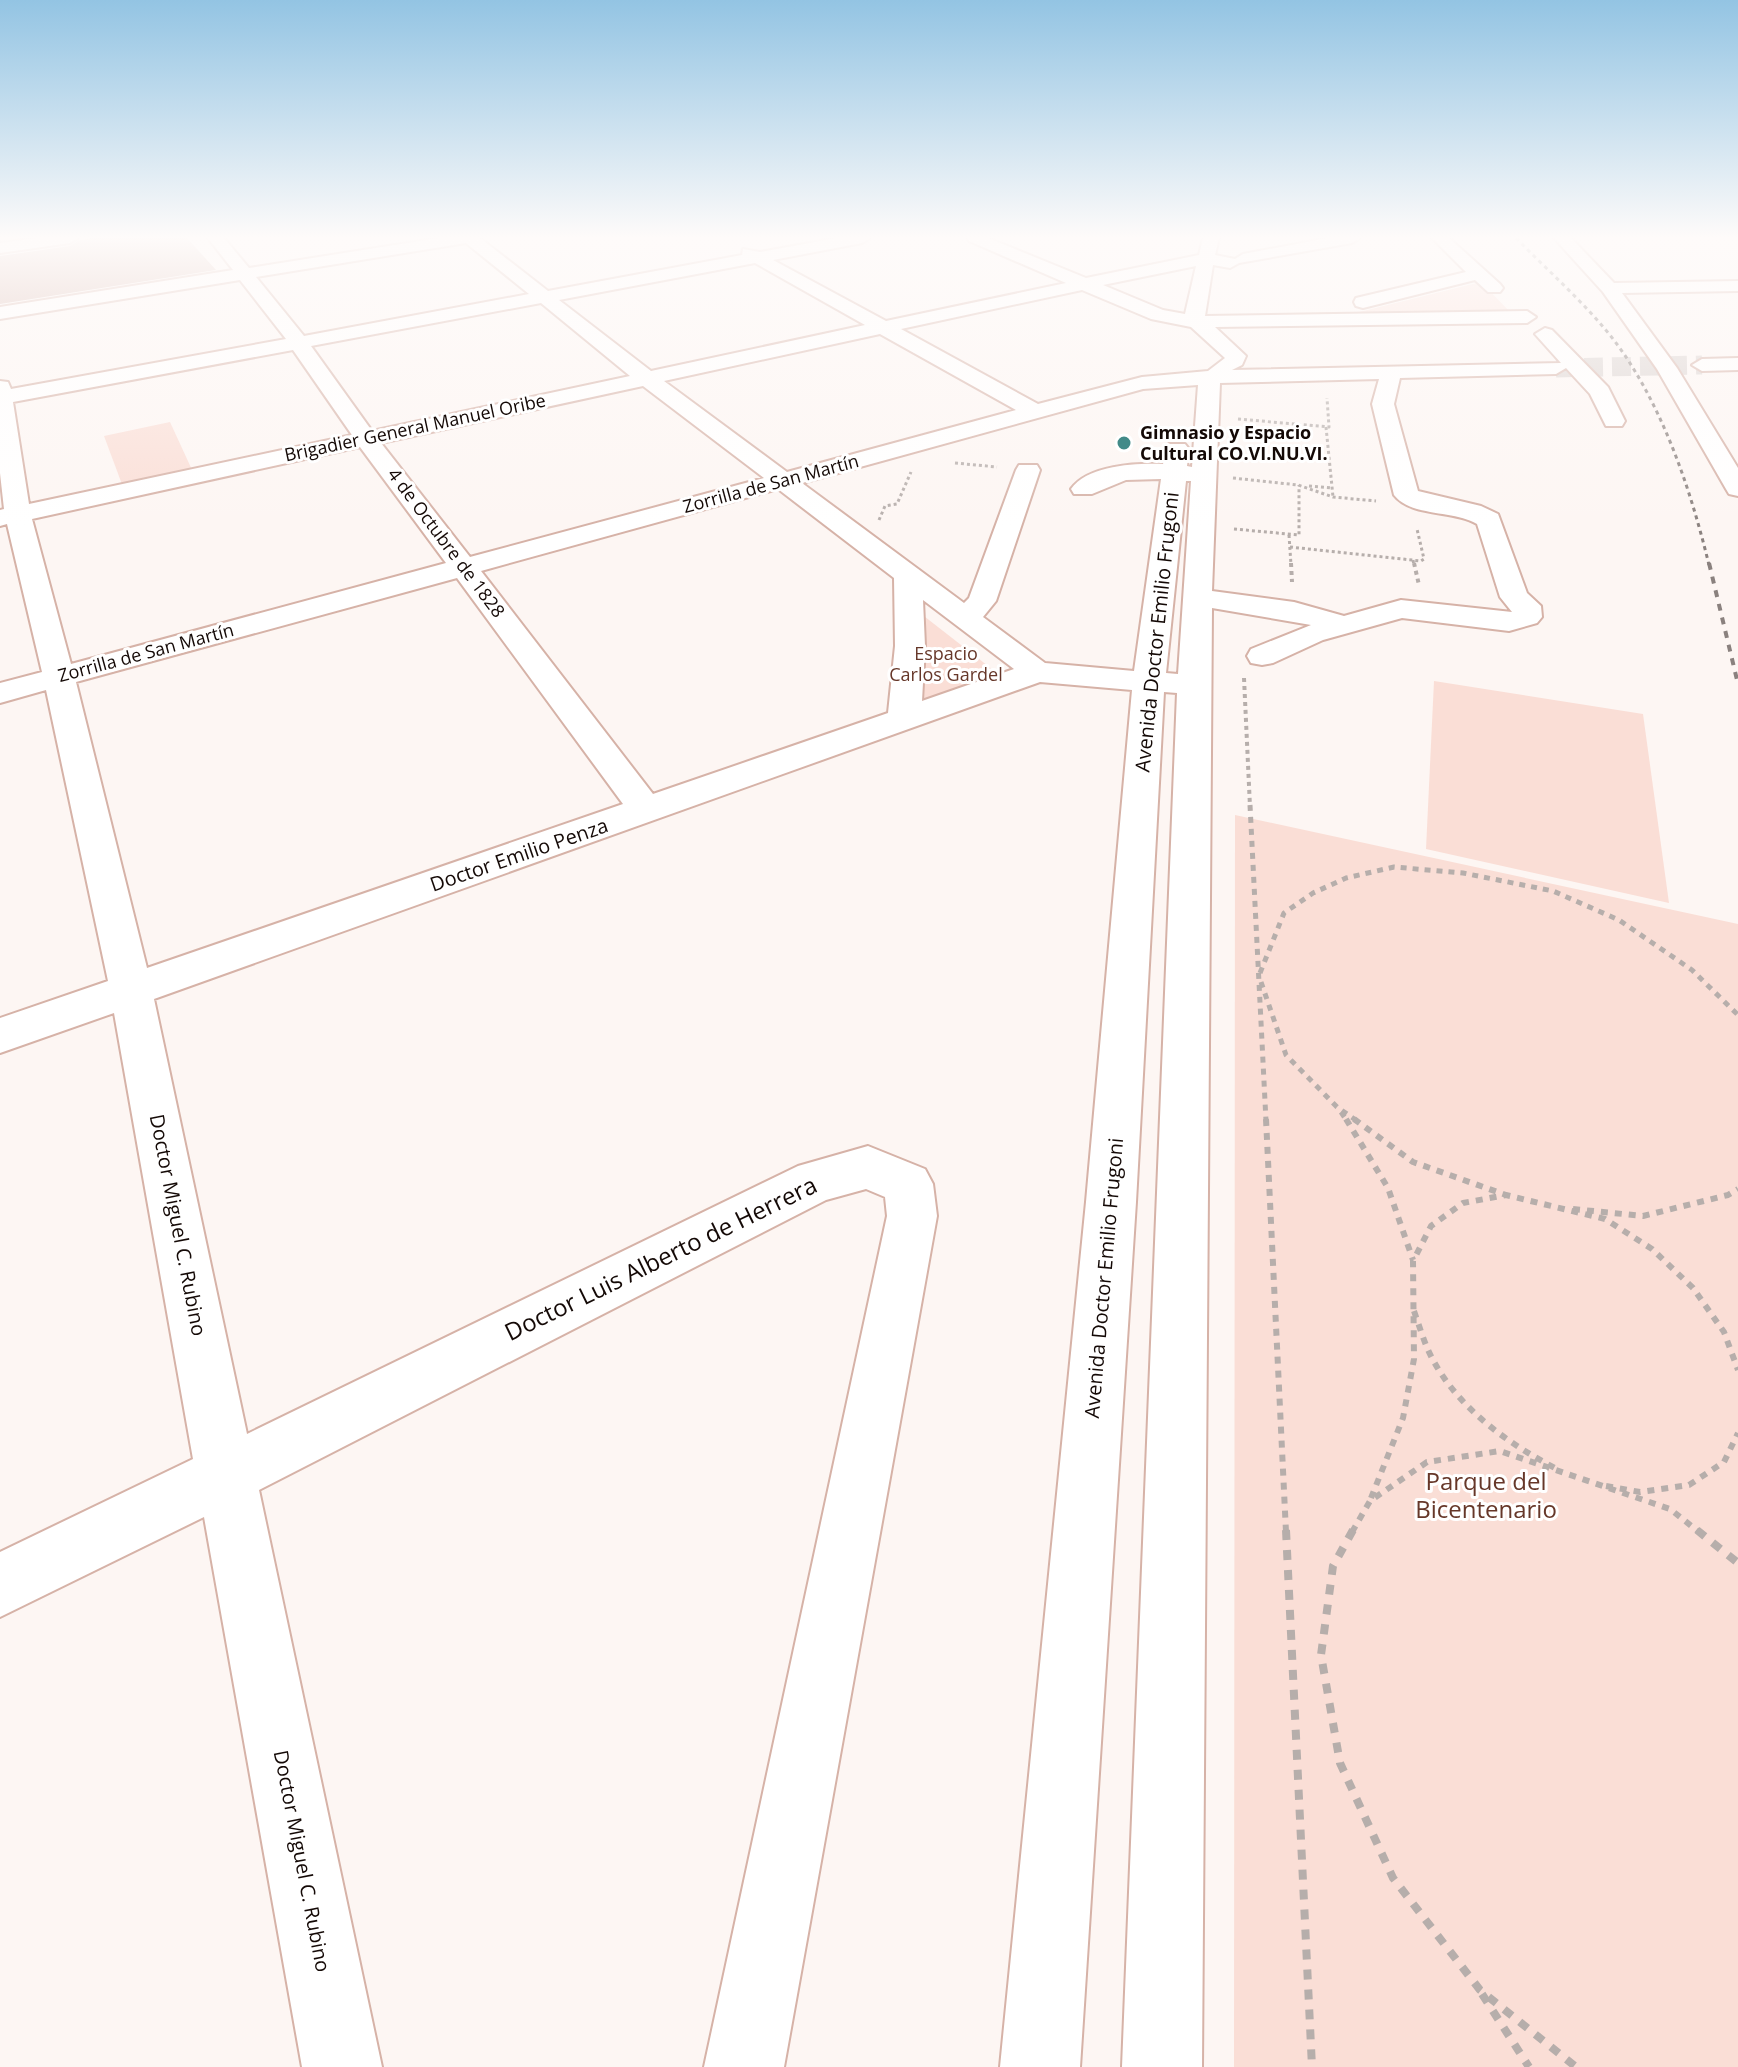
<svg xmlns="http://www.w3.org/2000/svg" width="1738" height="2067" viewBox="0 0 1738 2067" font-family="'Open Sans',sans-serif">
  <rect width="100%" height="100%" fill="#fdf6f3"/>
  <!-- green -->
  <g fill="#faded6">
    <polygon points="1481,282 1511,313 1347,315"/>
    <polygon points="170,422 193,472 123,487 104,436"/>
    <polygon points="920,613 997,673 924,701"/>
    <polygon points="1434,681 1643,714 1669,903 1426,849"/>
    <polygon points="1235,815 1738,924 1738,2067 1234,2067"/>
  </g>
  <!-- building -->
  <polygon fill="#d3b1a7" points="94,238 187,238 216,270 0,304 0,256 70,246 80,240"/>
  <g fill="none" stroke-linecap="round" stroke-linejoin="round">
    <!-- minor-tunnel -->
    <polyline stroke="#dad2cf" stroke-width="19" stroke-dasharray="19 9" stroke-linecap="butt" points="1556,368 1702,365"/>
    <!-- minor casing -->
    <g stroke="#d6b2a7" stroke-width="4">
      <g id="minor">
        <polygon points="38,238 78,238 70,243 0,253 0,243"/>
        <path d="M 208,238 L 224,238 L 249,268 L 439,238 L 480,238 L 548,291 L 742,255 L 743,249 L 760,252 L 837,238 L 870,238 L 862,243 L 773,260 L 886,321 L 1066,283 L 969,241 L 967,238 L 988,238 L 1086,278 L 1199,255 L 1203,238 L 1219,238 L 1215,255 L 1235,259 L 1243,254 L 1328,238 L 1360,238 L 1352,243 L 1239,263 L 1230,268 L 1213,265 L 1205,316 L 1527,311 L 1536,317 L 1527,323 L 1215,327 L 1246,356 L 1242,365 L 1232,370 L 1561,363 L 1535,334 L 1545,328 L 1552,330 L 1608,387 L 1625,421 L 1622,426 L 1606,426 L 1590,394 L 1566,368 L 1556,374 L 1400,378 L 1394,404 L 1418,491 L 1481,506 L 1498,514 L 1527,593 L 1541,606 L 1542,617 L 1537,623 L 1509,631 L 1402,618 L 1323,640 L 1273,663 L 1262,665 L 1251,663 L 1247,656 L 1251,649 L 1311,625 L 1212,608 L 1202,2067 L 1122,2067 L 1177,693 L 1164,692 L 1136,1202 L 1080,2067 L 1000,2067 L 1086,1202 L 1132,690 L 1040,682 L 154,999 L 247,1434 L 798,1166 L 868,1146 L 925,1169 L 933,1184 L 937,1216 L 784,2067 L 704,2067 L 887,1216 L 885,1197 L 866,1189 L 826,1200 L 259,1490 L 382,2067 L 302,2067 L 204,1517 L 0,1617 L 0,1552 L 193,1459 L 114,1013 L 0,1053 L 0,1018 L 108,981 L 46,690 L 0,703 L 0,683 L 42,672 L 7,524 L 0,526 L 0,510 L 4,509 L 0,473 L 0,381 L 8,382 L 11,389 L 286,339 L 240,280 L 0,319 L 0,307 L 233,270 ZM 466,243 L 529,294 L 304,336 L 256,277 ZM 755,263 L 865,325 L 651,371 L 559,300 ZM 1196,266 L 1185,314 L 1163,310 L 1103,285 ZM 1082,290 L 1151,319 L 1191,327 L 1225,358 L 1208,371 L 1142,377 L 1038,404 L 901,329 ZM 541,303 L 630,376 L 372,431 L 311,346 ZM 880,334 L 1016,410 L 787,472 L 664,381 ZM 293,350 L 352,435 L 29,504 L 13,402 ZM 1379,379 L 1372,404 L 1394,495 C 1411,517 1454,510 1477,524 L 1500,597 L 1512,612 L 1401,600 L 1344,616 L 1294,602 L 1212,591 L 1220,383 ZM 1198,385 L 1192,467 L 1187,466 L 1189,449 L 1185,444 L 1169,444 L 1163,464 C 1136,463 1088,465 1071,489 L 1074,494 L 1092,494 L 1126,480 L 1161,479 L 1134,671 L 1045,663 L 983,617 L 996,601 L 1040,470 L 1037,465 L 1019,465 L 1016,470 L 969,598 L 964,603 L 802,483 L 1143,389 ZM 643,386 L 764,478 L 470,557 L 381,443 ZM 360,447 L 446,563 L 71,664 L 32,519 ZM 1186,481 L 1191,481 L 1178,674 L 1166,673 ZM 778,489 L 894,578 L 895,646 L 888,713 L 653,794 L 481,571 ZM 457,578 L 623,804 L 147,968 L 76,682 ZM 923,600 L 1014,669 L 922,701 L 925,646 Z"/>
        <polygon points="1432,238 1449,238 1500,284 1503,288 1500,292 1488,292 1475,280 1363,308 1356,306 1354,302 1356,298 1466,272"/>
        <polygon points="1554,238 1571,238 1614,283 1738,281 1738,291 1622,293 1677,368 1738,468 1738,496 1729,494 1726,489 1657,369 1603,292"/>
        <polygon points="1738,358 1738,370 1702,371 1692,365 1702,359"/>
      </g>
    </g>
    <!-- path-far4 -->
    <g stroke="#b6aeab" stroke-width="3" stroke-dasharray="3 3" stroke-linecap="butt">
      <polyline points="1238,419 1329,427 1327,398"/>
      <polyline points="1326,427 1333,497"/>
      <polyline points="955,463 997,467"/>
      <polyline points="1233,478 1298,485 1333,497 1376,501"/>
      <polyline points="1309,486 1332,488"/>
      <polyline points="879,520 885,506 897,504 911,472"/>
      <polyline points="1234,529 1299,535 1299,485"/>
      <polyline points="1289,535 1291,565"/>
      <polyline points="1290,547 1421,561 1424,559 1417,529"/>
      <polyline points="1413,560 1414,565"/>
    </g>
    <!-- path-far3 -->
    <g stroke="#b6aeab" stroke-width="4" stroke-dasharray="4 4" stroke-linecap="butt">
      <polyline points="1291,563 1292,582"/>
      <polyline points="1414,563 1419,585"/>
      <polyline points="1244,678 1250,807"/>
    </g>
    <!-- path-far2 -->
    <g stroke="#b6aeab" stroke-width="5" stroke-dasharray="6 6" stroke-linecap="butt">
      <polyline points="1250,805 1266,1121"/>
      <polyline points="1260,973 1284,913 1313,893 1346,878 1394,867 1463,873 1553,891 1619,920 1692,970 1738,1015"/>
      <polyline points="1261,982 1286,1055 1337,1107 1357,1121"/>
      <polyline points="1341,1112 1347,1121"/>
    </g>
    <!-- path-far1 -->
    <g stroke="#b6aeab" stroke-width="6" stroke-dasharray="7 7" stroke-linecap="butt">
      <polyline points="1266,1119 1286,1532"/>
      <polyline points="1346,1119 1388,1188 1413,1260"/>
      <polyline points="1354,1119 1413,1162 1506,1195"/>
      <polyline points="1573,1209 1643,1216 1728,1195 1738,1189"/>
      <path d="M 1414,1311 C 1419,1325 1423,1339 1429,1352 C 1454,1405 1505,1442 1555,1468"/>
      <polyline points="1606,1486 1640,1492 1689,1485 1724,1462 1738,1433"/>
      <polyline points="1371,1498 1403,1418 1414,1359 1413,1261 1431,1226 1463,1203 1506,1195 1605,1219 1652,1249 1693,1288 1724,1332 1738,1370"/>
      <polyline points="1352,1532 1370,1501 1427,1462 1500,1451 1670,1509 1699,1532"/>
    </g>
    <!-- path -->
    <g stroke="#b6aeab" stroke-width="8" stroke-dasharray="10 10" stroke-linecap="butt">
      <polyline points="1286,1530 1312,2067"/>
      <polyline points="1353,1530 1333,1566 1321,1655 1340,1763 1393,1878 1480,1990 1576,2067"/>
      <polyline points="1697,1530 1738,1563"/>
      <polyline points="1482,1994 1529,2067"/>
    </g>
    <!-- minor -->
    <use href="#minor" fill="#fff" fill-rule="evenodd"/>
    <!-- rail-far1 -->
    <path stroke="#8a817e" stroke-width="3" stroke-dasharray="4 4" stroke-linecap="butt" d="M 1516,238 C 1554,277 1599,315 1628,360 C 1668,422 1692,495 1709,565"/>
    <!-- rail -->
    <polyline stroke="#8a817e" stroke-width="4" stroke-dasharray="7 7" stroke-linecap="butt" points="1709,563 1738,684"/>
  </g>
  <!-- sky -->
  <linearGradient id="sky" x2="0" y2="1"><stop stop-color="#93c4e3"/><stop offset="0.45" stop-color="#fefbfa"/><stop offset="1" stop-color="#fefbfa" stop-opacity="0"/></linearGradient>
  <rect width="1738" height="527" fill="url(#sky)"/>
  <!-- markers -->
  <circle fill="#428a88" stroke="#fff" stroke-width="3" cx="1124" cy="443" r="8"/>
  <g text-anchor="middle" stroke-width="6" stroke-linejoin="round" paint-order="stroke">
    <!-- far-street labels -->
    <g font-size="18" fill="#140906" stroke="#fff">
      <text transform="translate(415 428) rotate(-12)" y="6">Brigadier General Manuel Oribe</text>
      <text transform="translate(771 484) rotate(-15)" y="6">Zorrilla de San Martín</text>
      <text transform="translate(446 543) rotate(53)" y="6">4 de Octubre de 1828</text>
      <text transform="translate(146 653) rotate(-15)" y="6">Zorrilla de San Martín</text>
    </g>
    <!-- far-poi labels -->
    <g font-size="18" font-weight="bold" fill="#140906" stroke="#fff" text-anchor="start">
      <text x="1140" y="439">Gimnasio y Espacio<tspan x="1140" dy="21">Cultural CO.VI.NU.VI.</tspan></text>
    </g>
    <!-- far-park labels -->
    <g font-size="18" fill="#663729" stroke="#fff">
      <text x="946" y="660">Espacio<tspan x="946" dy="21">Carlos Gardel</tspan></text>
    </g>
    <!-- street labels -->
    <g font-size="20" fill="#140906" stroke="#fff">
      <text transform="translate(1157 632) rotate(-84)" y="7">Avenida Doctor Emilio Frugoni</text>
      <text transform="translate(519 855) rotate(-19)" y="7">Doctor Emilio Penza</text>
      <text transform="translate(178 1225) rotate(79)" y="7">Doctor Miguel C. Rubino</text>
      <text transform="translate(1104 1278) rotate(-85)" y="7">Avenida Doctor Emilio Frugoni</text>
      <text transform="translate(302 1861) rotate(79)" y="7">Doctor Miguel C. Rubino</text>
    </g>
    <!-- near-street labels -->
    <g font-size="24" fill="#140906" stroke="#fff">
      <text transform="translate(661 1259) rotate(-26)" y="8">Doctor Luis Alberto de Herrera</text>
    </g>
    <!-- near-park labels -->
    <g font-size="24" fill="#663729" stroke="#fff">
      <text x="1486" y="1490">Parque del<tspan x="1486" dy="28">Bicentenario</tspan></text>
    </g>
  </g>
</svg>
